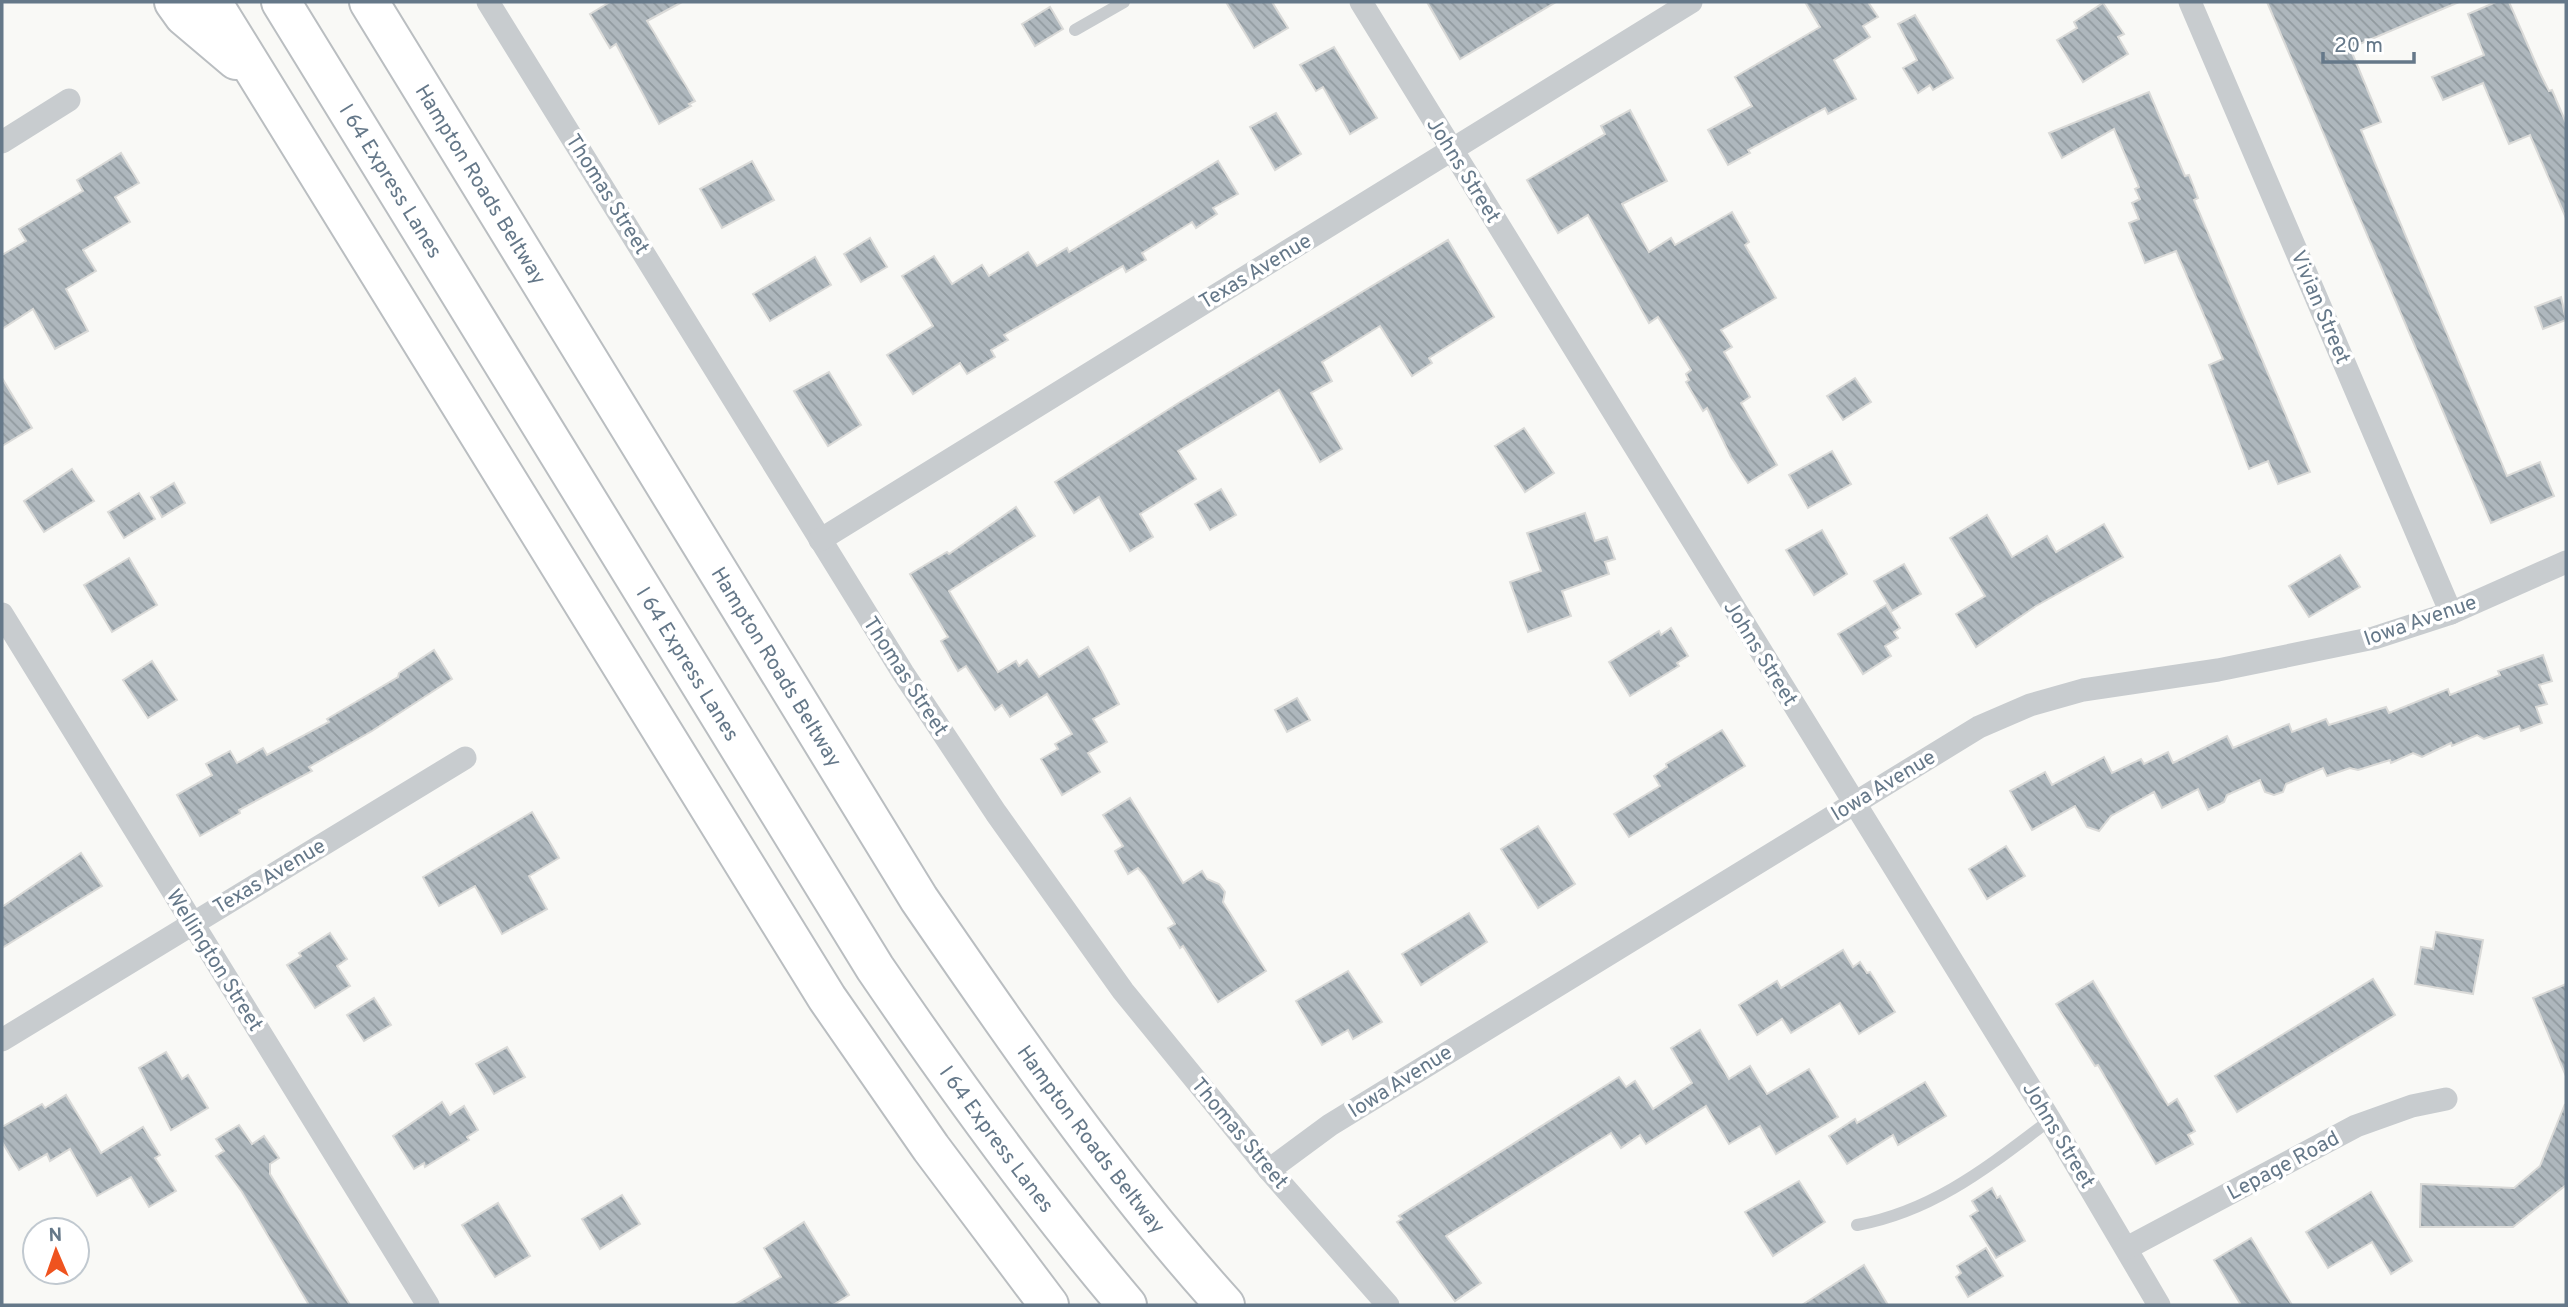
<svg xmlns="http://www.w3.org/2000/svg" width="2568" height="1307" viewBox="0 0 2568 1307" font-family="Overpass,sans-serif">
  <defs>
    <pattern id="building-back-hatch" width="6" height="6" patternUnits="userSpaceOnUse" patternTransform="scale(1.75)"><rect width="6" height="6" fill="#aeb7bd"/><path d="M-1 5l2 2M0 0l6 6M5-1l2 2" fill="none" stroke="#919a9f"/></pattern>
  </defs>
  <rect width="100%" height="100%" fill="#f9f9f6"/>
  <!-- building -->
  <g fill="url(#building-back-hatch)" stroke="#dadad8" stroke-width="2">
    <polygon points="610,2 682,2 647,21 695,101 689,104 691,106 659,124 616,44 610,48 590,14"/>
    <polygon points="1226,2 1272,2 1288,28 1254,48"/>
    <polygon points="1427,2 1556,2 1460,59"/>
    <polygon points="1805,2 1868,2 1878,17 1863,26 1870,37 1834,60 1856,99 1828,114 1825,108 1748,150 1750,153 1728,165 1708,130 1752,106 1735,77 1820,27"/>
    <polygon points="2267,2 2459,2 2350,48 2381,122 2361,130 2507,476 2540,462 2554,496 2491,523"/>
    <polygon points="2496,2 2509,2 2540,73 2549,91 2552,90 2566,123 2566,218 2530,135 2509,144 2483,83 2443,100 2432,77 2484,55 2468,14"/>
    <polygon points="2103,3 2124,34 2118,37 2128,54 2083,82 2057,40 2077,28 2074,22"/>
    <polygon points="1050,7 1063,29 1035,46 1022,24"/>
    <polygon points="1915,15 1953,78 1933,90 1930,85 1918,93 1903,68 1917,60 1898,24"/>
    <polygon points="1334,47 1377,118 1350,134 1323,87 1316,91 1300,65"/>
    <polygon points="2149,92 2185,176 2189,175 2198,198 2194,200 2310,472 2278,484 2268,461 2249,469 2209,365 2223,359 2176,251 2145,263 2129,223 2139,219 2132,203 2140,199 2135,189 2139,187 2114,129 2062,158 2049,133"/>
    <polygon points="1630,110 1667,181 1622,204 1649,252 1671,238 1675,245 1732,212 1749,242 1745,245 1776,298 1721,330 1732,347 1724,352 1750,397 1741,403 1777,465 1748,483 1731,457 1707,408 1703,411 1686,382 1689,380 1686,374 1691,370 1658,317 1649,323 1588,215 1558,233 1527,180 1605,134 1601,126"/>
    <polygon points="1276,113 1301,154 1275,170 1250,127"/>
    <polygon points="121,153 139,183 115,197 130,222 83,250 96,271 66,289 88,331 55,349 33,309 2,329 2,255 26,241 19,229 83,191 77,180"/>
    <polygon points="752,161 774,200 722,228 700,189"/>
    <polygon points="1218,161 1238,194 1213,208 1217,214 1196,228 1192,222 1142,253 1146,260 1126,272 1123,266 1004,335 1008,340 991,350 995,357 967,374 960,363 913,394 887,355 933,326 902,276 934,256 952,284 982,265 989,276 1028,252 1037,266 1067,248 1069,252"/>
    <polygon points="870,238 887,267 861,282 844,254"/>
    <polygon points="1448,240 1494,317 1429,358 1432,363 1412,376 1380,326 1322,362 1332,381 1311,393 1342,449 1320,462 1279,390 1178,451 1196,479 1140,514 1153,537 1130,551 1099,497 1074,513 1055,482 1180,402"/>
    <polygon points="815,257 831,285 770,321 753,294"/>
    <polygon points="2561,297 2566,320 2543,329 2535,307"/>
    <polygon points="829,372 861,425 828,446 794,391"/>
    <polygon points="2,378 32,428 2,446"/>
    <polygon points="1855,378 1871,402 1843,420 1827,396"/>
    <polygon points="1524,428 1554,473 1525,492 1495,446"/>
    <polygon points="1832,451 1851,484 1808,508 1789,475"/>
    <polygon points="72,469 94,501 44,532 24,501"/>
    <polygon points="174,483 185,503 162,517 151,497"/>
    <polygon points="1221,489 1236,515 1210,530 1195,504"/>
    <polygon points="139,493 155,519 124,538 108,512"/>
    <polygon points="1016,507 1035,536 949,591 998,672 1016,661 1019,666 1027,660 1039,677 1088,647 1103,673 1119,704 1093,719 1107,742 1088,753 1100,772 1062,795 1041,759 1058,749 1055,744 1072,734 1047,694 1010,717 1002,705 995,710 966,666 958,671 941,641 948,637 910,574 947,552 949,554"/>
    <polygon points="1585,513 1595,541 1607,537 1615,559 1605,562 1609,574 1562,591 1571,616 1528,632 1510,582 1541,571 1527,533"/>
    <polygon points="1987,515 2012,557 2047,536 2056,552 2104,524 2123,557 2036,606 1976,647 1956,614 1985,596 1950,538"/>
    <polygon points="1822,530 1847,574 1814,595 1786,550"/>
    <polygon points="2340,555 2360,587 2309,617 2289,586"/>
    <polygon points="129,558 157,605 112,632 84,585"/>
    <polygon points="1904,564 1921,594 1892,611 1874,581"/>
    <polygon points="1886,605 1900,628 1894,632 1898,638 1885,646 1891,656 1863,674 1838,634"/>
    <polygon points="1671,628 1688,656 1677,663 1679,666 1630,696 1609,662 1659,631 1661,635"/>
    <polygon points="434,650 452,679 372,731 309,767 312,771 239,810 240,813 200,836 177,795 212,775 206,764 230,751 237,763 263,748 267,755 329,722 327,719 398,677 399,673"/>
    <polygon points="2543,655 2552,681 2539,685 2547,704 2536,707 2542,723 2521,731 2519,726 2484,739 2477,735 2452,746 2451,743 2422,757 2413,753 2391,763 2390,760 2358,770 2350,768 2327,776 2323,768 2286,784 2283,792 2274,795 2265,792 2260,780 2227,795 2224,802 2208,810 2198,789 2162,808 2154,792 2111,816 2099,831 2087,827 2075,806 2032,830 2010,791 2045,772 2052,785 2104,757 2112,773 2141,759 2144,764 2168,752 2173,763 2227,736 2233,748 2289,724 2292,732 2326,719 2329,725 2386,707 2389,713 2448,689 2450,695 2500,675 2498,671"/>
    <polygon points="152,661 177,700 148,718 123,680"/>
    <polygon points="1297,698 1310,720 1287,732 1275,710"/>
    <polygon points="1722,730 1745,766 1629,837 1614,814 1660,786 1654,776 1667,767 1666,764"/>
    <polygon points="1130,798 1183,883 1202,871 1207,879 1219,884 1225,892 1223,902 1266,971 1218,1002 1183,946 1180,948 1168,928 1175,924 1145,876 1138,868 1128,874 1115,851 1123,846 1103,815"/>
    <polygon points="532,812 559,858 529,876 547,909 502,934 475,886 439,906 423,877"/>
    <polygon points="1538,826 1575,884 1538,908 1501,849"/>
    <polygon points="2006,846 2025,876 1987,899 1969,869"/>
    <polygon points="81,853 102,886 2,948 2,907"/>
    <polygon points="1469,913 1487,942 1421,985 1402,954"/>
    <polygon points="2436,932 2483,940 2473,994 2415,984 2421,947 2433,949"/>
    <polygon points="330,933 347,959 337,966 350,986 315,1008 287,965 301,956 299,953"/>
    <polygon points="1843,950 1853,967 1860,962 1867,973 1870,972 1895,1012 1859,1034 1840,1003 1791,1033 1782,1019 1757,1035 1739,1005 1777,981 1781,988"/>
    <polygon points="1348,971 1382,1022 1353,1039 1348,1030 1322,1045 1296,1001"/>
    <polygon points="2373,979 2395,1015 2237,1112 2215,1076"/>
    <polygon points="2093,981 2168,1105 2177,1099 2195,1131 2188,1135 2193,1144 2156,1164 2098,1065 2095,1066 2056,1004"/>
    <polygon points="2566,984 2566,1076 2533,998"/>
    <polygon points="374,998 391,1025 364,1041 347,1015"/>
    <polygon points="1700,1030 1729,1079 1750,1066 1767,1094 1809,1069 1838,1117 1776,1154 1760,1126 1729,1144 1706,1106 1646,1144 1640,1135 1621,1148 1611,1133 1446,1236 1481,1283 1455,1301 1397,1222 1402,1219 1399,1216 1619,1077 1626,1087 1635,1081 1653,1109 1692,1083 1671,1048"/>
    <polygon points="507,1047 525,1077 494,1094 476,1064"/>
    <polygon points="166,1052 182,1079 188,1075 208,1108 171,1130 139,1068"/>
    <polygon points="1925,1082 1946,1116 1898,1145 1893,1135 1847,1164 1829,1136 1855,1119 1857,1123"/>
    <polygon points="66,1095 101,1153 143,1127 160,1155 155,1158 176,1191 149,1207 131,1177 97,1196 70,1149 50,1161 47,1154 19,1170 2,1142 2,1127 42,1104 45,1108"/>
    <polygon points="442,1102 450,1115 464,1106 478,1130 467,1137 469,1140 425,1167 424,1163 414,1169 393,1136"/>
    <polygon points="2565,1104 2566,1185 2513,1227 2420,1227 2421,1184 2514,1188 2540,1166"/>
    <polygon points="239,1125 252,1144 264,1136 279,1158 270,1164 270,1174 350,1305 309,1305 242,1192 216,1156 224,1151 216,1139"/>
    <polygon points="1799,1181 1825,1222 1773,1256 1745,1212"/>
    <polygon points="1992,1188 1997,1198 2000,1196 2025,1241 1996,1258 1970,1216 1978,1211 1972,1201"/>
    <polygon points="2371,1192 2412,1261 2391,1274 2372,1242 2328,1268 2306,1232"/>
    <polygon points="622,1195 640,1224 600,1249 582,1219"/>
    <polygon points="498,1203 530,1256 495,1277 462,1225"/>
    <polygon points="804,1222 849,1295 833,1305 734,1305 781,1277 764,1248"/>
    <polygon points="2251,1238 2292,1305 2241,1305 2214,1260"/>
    <polygon points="1986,1248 2003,1276 1968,1297 1956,1277 1961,1273 1957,1266"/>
    <polygon points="1864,1265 1888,1305 1802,1305"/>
  </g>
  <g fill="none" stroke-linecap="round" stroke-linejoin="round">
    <!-- highway casing -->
    <g stroke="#babec1" stroke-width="42">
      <g id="highway">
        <polyline points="174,2 184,16 236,60"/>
        <polyline points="212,2 827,998 931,1148 1049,1305"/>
        <path id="s1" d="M 281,2 L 875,968 C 954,1084 1036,1198 1127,1305"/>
        <path id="s2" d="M 369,2 L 919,899 C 1015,1039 1111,1179 1225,1305"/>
      </g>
    </g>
    <!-- lane -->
    <g stroke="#c8cccf" stroke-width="12">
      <polyline points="1075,30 1124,2"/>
      <path d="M 1857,1225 C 1934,1211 1989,1166 2050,1120"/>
    </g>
    <!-- street -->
    <g stroke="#c8cccf" stroke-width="23">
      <polyline points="488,2 903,673 996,813 1123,991 1269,1170 1388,1305"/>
      <polyline points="1361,2 2050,1120 2159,1305"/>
      <polyline points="2190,2 2451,613"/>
      <polyline points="2,142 69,100"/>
      <polyline points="820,540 1691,2"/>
      <polyline points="2,614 428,1305"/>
      <polyline points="2,1040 465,758"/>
      <polyline points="1269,1170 1330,1125 1979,727 2030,705 2083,690 2218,670 2374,638 2451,613 2566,562"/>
      <polyline points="2127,1248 2356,1126 2412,1106 2446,1099"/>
    </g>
    <!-- highway -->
    <use href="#highway" stroke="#fff" stroke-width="38"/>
  </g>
  <g text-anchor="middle" stroke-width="7" stroke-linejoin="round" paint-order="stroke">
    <!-- street labels -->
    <g font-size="21" fill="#657889" stroke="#fff">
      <text transform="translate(1464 170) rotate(58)" y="7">Johns Street</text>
      <text dy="7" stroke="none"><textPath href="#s1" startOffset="210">I 64 Express Lanes</textPath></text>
      <text dy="7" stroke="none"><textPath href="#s2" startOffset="214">Hampton Roads Beltway</textPath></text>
      <text transform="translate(608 194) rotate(58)" y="7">Thomas Street</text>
      <text transform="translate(1255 271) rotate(-31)" y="7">Texas Avenue</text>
      <text transform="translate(2321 307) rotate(67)" y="7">Vivian Street</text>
      <text transform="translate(2420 620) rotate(-19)" y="7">Iowa Avenue</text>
      <text transform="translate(1761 653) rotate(58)" y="7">Johns Street</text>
      <text dy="7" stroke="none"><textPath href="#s1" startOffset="777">I 64 Express Lanes</textPath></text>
      <text dy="7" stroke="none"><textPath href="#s2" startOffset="780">Hampton Roads Beltway</textPath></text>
      <text transform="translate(906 676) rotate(57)" y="7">Thomas Street</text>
      <text transform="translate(1883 785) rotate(-31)" y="7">Iowa Avenue</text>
      <text transform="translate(269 876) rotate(-31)" y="7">Texas Avenue</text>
      <text transform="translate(215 960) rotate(58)" y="7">Wellington Street</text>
      <text transform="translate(1400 1081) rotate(-32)" y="7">Iowa Avenue</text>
      <text transform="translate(1240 1133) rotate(50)" y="7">Thomas Street</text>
      <text transform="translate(2059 1135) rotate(59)" y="7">Johns Street</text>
      <text dy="7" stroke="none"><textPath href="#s2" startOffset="1348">Hampton Roads Beltway</textPath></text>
      <text dy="7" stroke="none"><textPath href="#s1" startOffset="1344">I 64 Express Lanes</textPath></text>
      <text transform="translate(2283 1165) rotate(-28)" y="7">Lepage Road</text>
    </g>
  </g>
  <!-- border -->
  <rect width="2568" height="1307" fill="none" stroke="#657889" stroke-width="7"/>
  <!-- north arrow -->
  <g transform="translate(56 1251) rotate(358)"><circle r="33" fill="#ffffff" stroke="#c1c9d0" stroke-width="2"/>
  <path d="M0-5L12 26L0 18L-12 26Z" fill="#ef531f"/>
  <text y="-10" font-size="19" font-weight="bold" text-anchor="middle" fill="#657889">N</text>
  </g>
  <!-- scale -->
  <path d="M2323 52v10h91v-10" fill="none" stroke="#657889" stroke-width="3.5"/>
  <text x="2334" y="52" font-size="21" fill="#657889" stroke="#ffffff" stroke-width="5" paint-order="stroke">20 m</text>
</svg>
